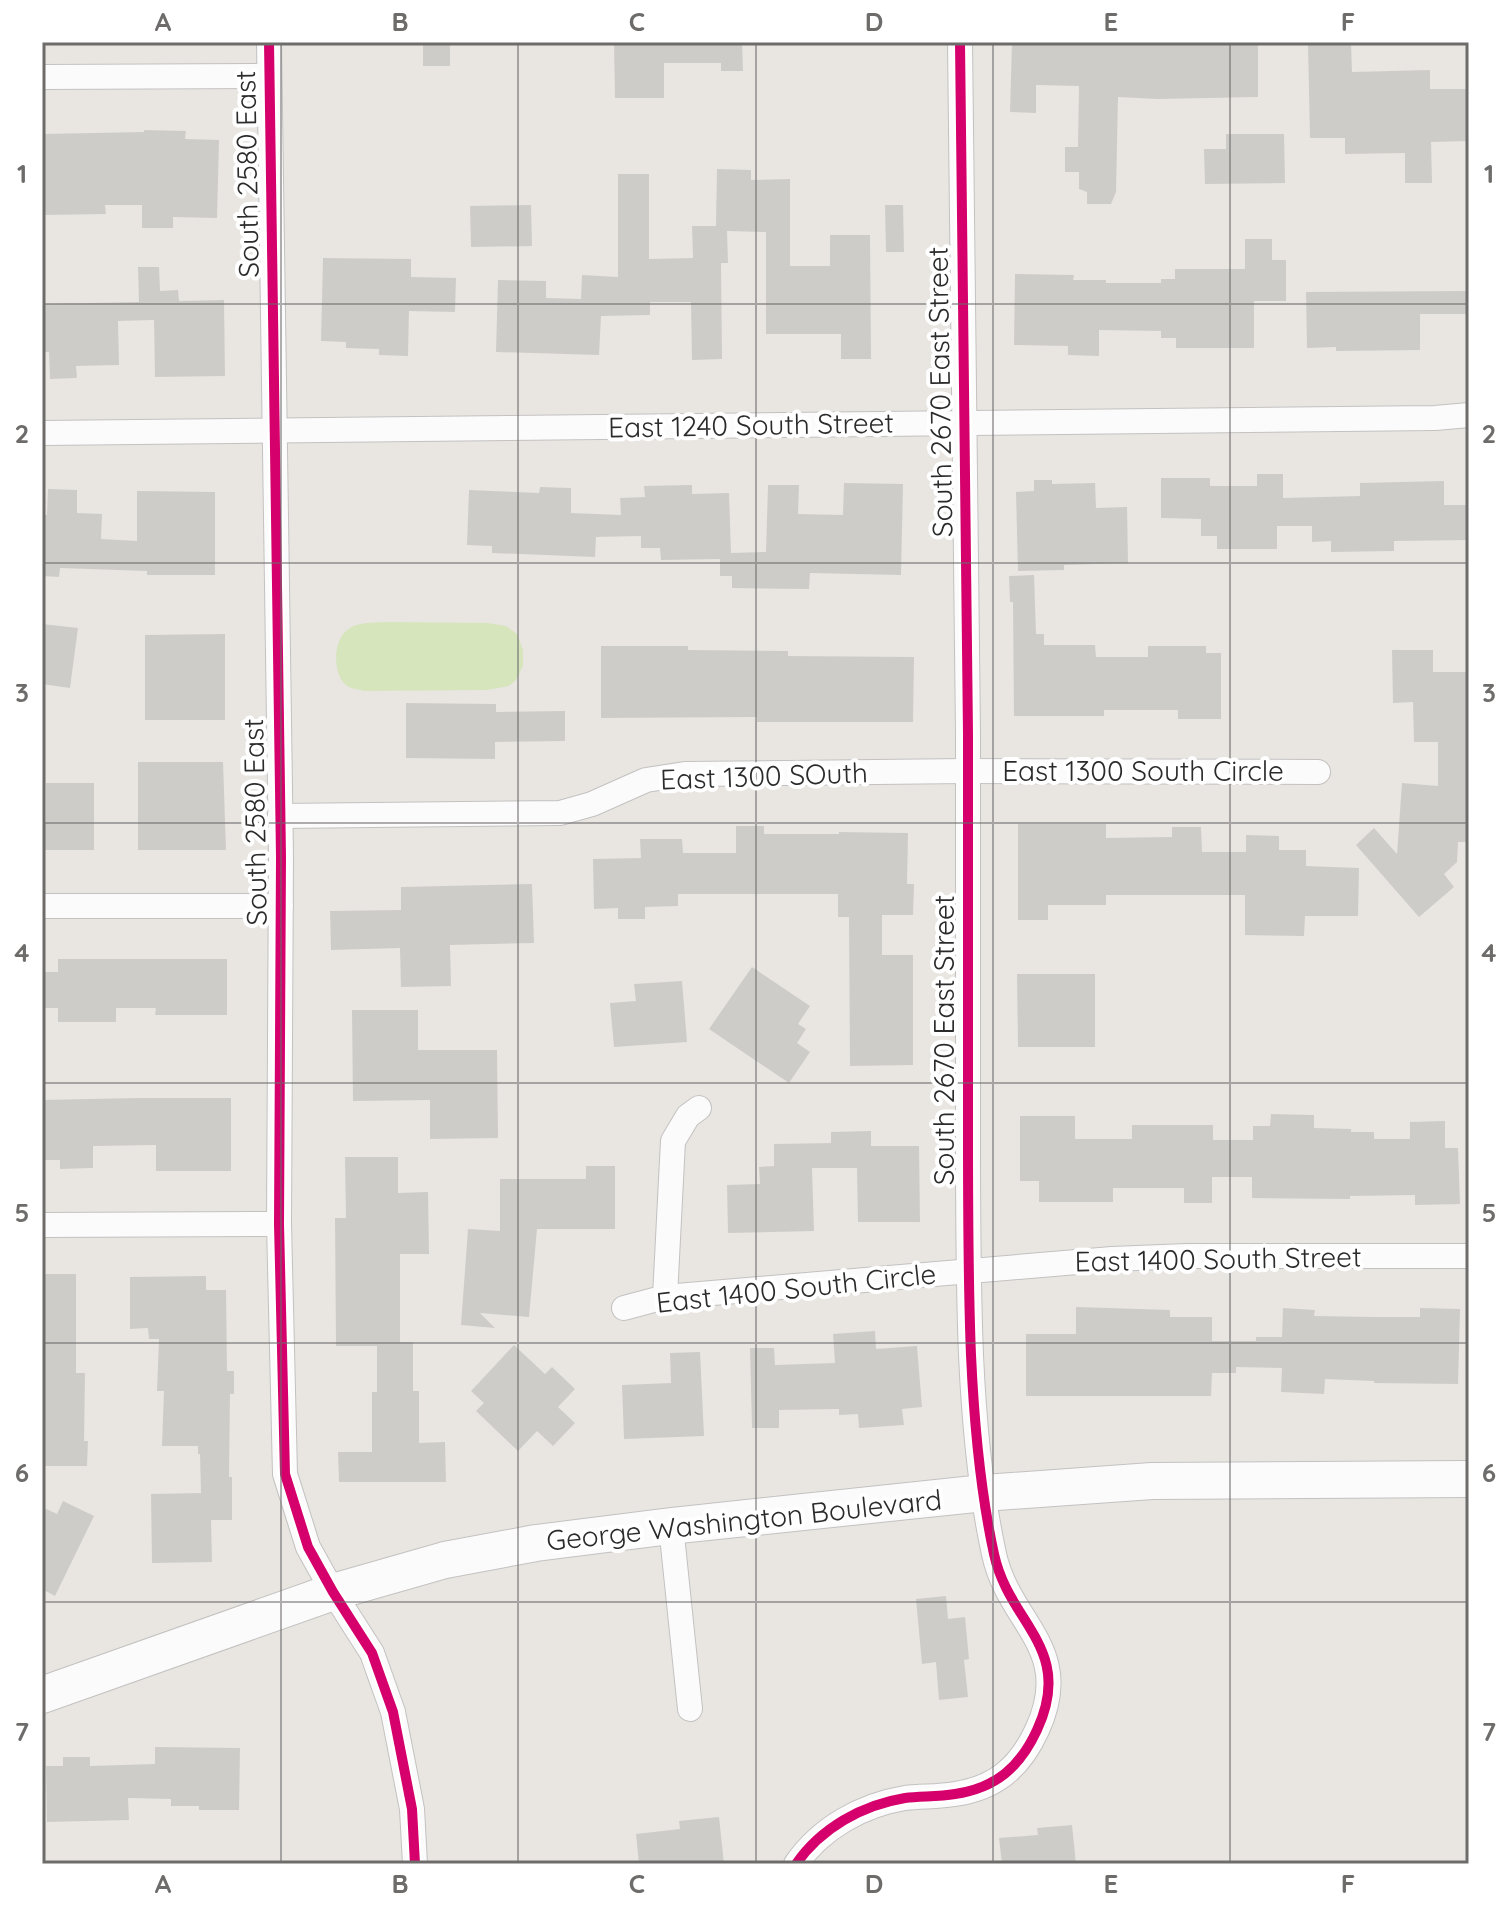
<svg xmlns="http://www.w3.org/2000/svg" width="1511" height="1906" viewBox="0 0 1511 1906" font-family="Quicksand,sans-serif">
  <rect width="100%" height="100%" fill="#e9e6e2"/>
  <!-- pitch -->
  <path fill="#d6e5bc" d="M 388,622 L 488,623 L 506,626 L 517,634 L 523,650 L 523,666 L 516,680 L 509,686 L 487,690 L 364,691 C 358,689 350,689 346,685 C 333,675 333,643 345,632 C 356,621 373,623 388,622 Z"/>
  <!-- building -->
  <g fill="#ceccc9">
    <rect x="423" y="42" width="27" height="24"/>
    <polygon points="614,42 742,42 743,71 721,71 721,63 664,63 664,98 615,98"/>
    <polygon points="1012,42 1258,42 1258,97 1157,99 1118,97 1116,192 1111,204 1087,204 1087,192 1079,189 1079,172 1065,172 1065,147 1078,147 1079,86 1036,85 1036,113 1010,112"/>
    <polygon points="1308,42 1351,42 1352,72 1430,70 1430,89 1469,89 1469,141 1431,142 1432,183 1405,183 1405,153 1345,154 1345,138 1310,138"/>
    <polygon points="144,130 186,131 185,139 219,140 217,218 173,217 173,228 142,228 142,205 105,205 106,214 42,215 42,134 144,132"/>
    <polygon points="1226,134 1284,134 1285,183 1205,184 1204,149 1226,149"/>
    <polygon points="717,169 751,170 751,180 790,179 790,266 830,266 830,235 870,235 871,359 841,359 841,334 766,334 766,232 727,231 728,263 721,263 722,359 692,360 691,302 650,302 650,315 601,316 599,355 496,352 498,280 546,281 546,298 581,299 582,275 618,277 618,174 649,174 649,259 693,258 692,226 716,226"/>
    <polygon points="531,205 532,246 471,247 470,206"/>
    <polygon points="885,205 903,205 904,252 886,252"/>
    <polygon points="1245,239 1272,239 1272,260 1286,260 1286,301 1254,301 1254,348 1176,348 1176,338 1161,338 1161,331 1099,330 1099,356 1068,355 1068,346 1014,345 1015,274 1074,275 1073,280 1106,280 1106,283 1161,283 1161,279 1175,279 1175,269 1245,269"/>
    <polygon points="323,258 411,259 411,277 456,278 455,312 409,311 408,356 379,355 379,349 346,348 346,342 321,341"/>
    <polygon points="138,267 159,267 160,291 178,290 179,301 224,300 225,376 155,377 154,320 118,321 119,365 76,366 77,378 50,379 49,352 42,352 42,304 139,302"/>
    <polygon points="1469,291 1469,314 1420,314 1420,350 1336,351 1336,347 1307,348 1306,292"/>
    <polygon points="1257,474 1283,474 1283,498 1360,496 1360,483 1444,481 1444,505 1469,505 1469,540 1394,541 1394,551 1331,552 1331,541 1312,542 1312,526 1277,526 1277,549 1217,549 1217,536 1201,536 1201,519 1161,518 1161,478 1210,478 1210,486 1257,486"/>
    <polygon points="1034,480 1052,480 1052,484 1095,483 1096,508 1127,507 1128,563 1064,565 1064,570 1018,571 1016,492 1034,491"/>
    <polygon points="844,483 903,484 901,575 810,573 809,589 732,588 732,576 720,576 720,559 661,560 660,548 641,548 641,536 596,537 595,557 492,553 492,546 467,545 469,490 539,493 540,487 571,488 571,513 621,515 620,498 645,497 644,486 692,485 692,494 729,493 731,553 766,552 768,485 799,485 798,514 843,515"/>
    <polygon points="48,489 77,490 77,513 102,514 101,539 137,541 137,491 215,492 215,575 147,575 147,571 60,568 59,577 42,576 42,515 47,515"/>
    <polygon points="1034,575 1036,634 1044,634 1044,645 1095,645 1096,657 1148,657 1148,646 1206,646 1206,653 1221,653 1221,719 1178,719 1178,710 1104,710 1104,716 1014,716 1013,602 1010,602 1009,576"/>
    <polygon points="42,624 78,628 70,688 42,684"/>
    <polygon points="225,634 225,720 145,720 145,635"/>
    <polygon points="601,646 688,646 688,650 788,651 788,656 914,657 913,722 757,722 757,717 601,718"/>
    <polygon points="1392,650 1433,650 1433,672 1469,672 1469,842 1458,842 1457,862 1444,874 1454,887 1419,917 1356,845 1374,828 1397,854 1402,783 1438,786 1438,742 1414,742 1413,702 1393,703"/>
    <polygon points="406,703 496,704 496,712 565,711 565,741 495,742 495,759 406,758"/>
    <polygon points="138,762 223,762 226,850 138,850"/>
    <polygon points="46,783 94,783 94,850 42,850 42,823 46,823"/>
    <polygon points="1018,824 1106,824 1106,838 1172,837 1172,827 1201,827 1202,852 1246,852 1246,835 1279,836 1279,850 1306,850 1306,866 1359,868 1358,916 1305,916 1304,936 1245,935 1245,895 1106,895 1106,905 1048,905 1048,920 1018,920"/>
    <polygon points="736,826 764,826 764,834 839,834 839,832 908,833 907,884 914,884 913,915 882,915 882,955 913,955 913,1065 850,1066 849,917 838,917 838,894 678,894 678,906 645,907 645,919 618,919 618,908 594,909 593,859 641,858 640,839 682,839 683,853 736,853"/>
    <polygon points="532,884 534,943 450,945 451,986 401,987 400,948 331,950 330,911 401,910 401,887"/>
    <polygon points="58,959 227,959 227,1015 155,1015 156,1008 116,1008 116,1022 58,1022 58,1008 42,1008 42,972 58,972"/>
    <polygon points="752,967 810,1006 798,1024 806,1029 797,1043 810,1052 789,1083 709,1029"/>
    <polygon points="1017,974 1095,974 1095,1047 1018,1047"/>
    <polygon points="682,981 687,1042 614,1047 610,1003 636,1001 634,984"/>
    <polygon points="352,1010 418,1010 418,1050 497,1050 498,1138 430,1139 430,1100 353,1101"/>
    <polygon points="138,1098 231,1098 231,1171 156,1171 156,1145 93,1146 93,1168 60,1169 60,1160 42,1160 42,1100"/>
    <polygon points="1271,1114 1314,1115 1314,1128 1351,1129 1351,1132 1374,1132 1374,1139 1410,1139 1410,1122 1445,1121 1445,1148 1458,1148 1460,1204 1415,1205 1415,1195 1350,1196 1350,1199 1252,1198 1252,1177 1212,1177 1212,1203 1184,1203 1184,1188 1113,1188 1113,1202 1039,1202 1039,1181 1020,1181 1020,1116 1075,1116 1075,1139 1132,1139 1132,1125 1213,1125 1213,1140 1253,1140 1253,1126 1270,1126"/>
    <polygon points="871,1131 871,1146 919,1146 920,1222 858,1222 857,1168 812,1168 814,1231 728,1233 727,1185 760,1184 759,1167 774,1166 774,1144 831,1143 831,1132"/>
    <polygon points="345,1157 398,1157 398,1193 428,1192 429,1254 400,1254 400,1342 413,1342 413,1391 419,1391 419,1443 445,1442 446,1482 339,1482 338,1452 372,1452 372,1392 377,1392 377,1346 336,1346 335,1218 346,1218"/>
    <polygon points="586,1166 615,1166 615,1229 537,1229 529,1317 480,1313 495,1328 461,1325 468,1229 500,1231 500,1179 586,1179"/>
    <polygon points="42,1274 76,1274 76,1373 85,1373 84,1441 88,1441 87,1466 42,1466"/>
    <polygon points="206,1276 206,1290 226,1290 227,1371 234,1371 234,1394 230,1394 229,1477 232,1477 232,1520 211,1520 212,1562 152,1563 151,1494 201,1493 200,1454 198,1454 198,1446 162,1446 164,1391 157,1391 159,1339 149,1339 148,1328 130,1329 130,1277"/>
    <polygon points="1076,1307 1170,1310 1170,1317 1212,1317 1212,1341 1256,1341 1256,1337 1282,1337 1283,1308 1315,1310 1314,1316 1375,1317 1420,1317 1420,1308 1460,1309 1458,1384 1374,1383 1374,1381 1325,1379 1324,1394 1281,1392 1282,1368 1236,1367 1236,1373 1212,1373 1211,1396 1026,1396 1026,1334 1076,1334"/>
    <polygon points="875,1331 876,1349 917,1346 922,1407 902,1409 904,1425 859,1428 858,1414 839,1415 839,1409 779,1410 779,1428 752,1428 750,1348 774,1348 775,1365 835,1363 833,1334"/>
    <polygon points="514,1345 545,1374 552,1367 575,1389 558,1407 575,1423 553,1446 537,1431 518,1451 476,1411 484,1403 471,1391"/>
    <polygon points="700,1352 704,1436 624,1439 622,1385 671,1383 670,1353"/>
    <polygon points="63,1501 94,1516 55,1596 42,1589 42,1507 57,1514"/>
    <polygon points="946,1596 948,1619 965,1617 969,1659 964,1660 968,1697 939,1700 936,1662 922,1664 916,1599"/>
    <polygon points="155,1747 240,1748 239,1810 199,1810 199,1806 171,1806 171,1799 128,1798 129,1820 47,1822 46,1766 63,1766 63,1757 90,1757 90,1766 155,1764"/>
    <polygon points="719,1817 724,1864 639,1864 636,1834 680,1829 679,1821"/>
    <polygon points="1072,1825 1076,1864 1002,1864 999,1838 1038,1835 1037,1828"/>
  </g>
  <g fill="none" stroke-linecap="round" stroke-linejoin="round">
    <!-- minor casing -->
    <g stroke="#c3c2c1" stroke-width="26">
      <g id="minor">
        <polyline points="269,42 281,857 279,1224 285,1474 308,1547 333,1592 372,1653 393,1712 412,1809 415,1864"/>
        <polyline points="42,77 269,76"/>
        <polyline points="42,433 1435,418 1469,415"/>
        <polyline points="280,816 560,813 592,804 646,780 685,774 967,771 1318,772"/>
        <polyline points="42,906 281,906"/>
        <polyline points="42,1225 279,1224"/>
        <polyline points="665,1297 673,1141 688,1116 699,1108"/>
        <polyline points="624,1308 665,1297 1112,1259 1187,1256 1469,1256"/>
        <polyline points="671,1526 690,1709"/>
        <path d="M 796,1864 C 821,1828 862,1805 905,1798 C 921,1796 938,1797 955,1794 C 996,1788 1020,1767 1037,1730 C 1075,1648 1009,1624 994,1554 C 980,1490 974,1421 971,1355 C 968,1282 968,1208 968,1135 C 968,1001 969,867 968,734 C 966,503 962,273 960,42"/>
      </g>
    </g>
    <!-- secondary casing -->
    <g stroke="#c3c2c1" stroke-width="38">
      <polyline id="secondary" points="42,1695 333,1592 445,1560 536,1543 671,1526 984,1493 1152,1481 1469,1479"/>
    </g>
    <!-- minor -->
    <use href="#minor" stroke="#fcfbfb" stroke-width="24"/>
    <!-- secondary -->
    <use href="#secondary" stroke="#fcfbfb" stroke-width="36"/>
    <!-- cycleway casing -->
    <g stroke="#fff" stroke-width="15">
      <g id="cycleway">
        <polyline points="269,42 281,857 279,1224 285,1474 308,1547 333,1592 372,1653 393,1712 412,1809 415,1864"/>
        <path d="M 796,1864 C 821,1828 862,1805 905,1798 C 921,1796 938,1797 955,1794 C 996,1788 1020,1767 1037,1730 C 1075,1648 1009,1624 994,1554 C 980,1490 974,1421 971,1355 C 968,1282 968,1208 968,1135 C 968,1001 969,867 968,734 C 966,503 962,273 960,42"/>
      </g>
    </g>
    <!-- cycleway -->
    <use href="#cycleway" stroke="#d6006c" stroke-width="10"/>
  </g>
  <!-- grid -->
  <path fill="none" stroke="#6e6c6b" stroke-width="2" stroke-opacity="0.55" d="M 281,42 L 281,1864M 518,42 L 518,1864M 756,42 L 756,1864M 993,42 L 993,1864M 1230,42 L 1230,1864M 42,304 L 1469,304M 42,563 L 1469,563M 42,823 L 1469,823M 42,1083 L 1469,1083M 42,1343 L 1469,1343M 42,1602 L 1469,1602"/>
  <g text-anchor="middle" stroke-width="8" stroke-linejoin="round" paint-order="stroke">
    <!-- street labels -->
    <g font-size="28" fill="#2b2b2b" stroke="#fff">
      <text transform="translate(247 174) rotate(-91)" y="10">South 2580 East</text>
      <text transform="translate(940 392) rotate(-91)" y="10">South 2670 East Street</text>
      <text transform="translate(751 425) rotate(-1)" y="10">East 1240 South Street</text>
      <text x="1143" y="781">East 1300 South Circle</text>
      <text transform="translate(764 776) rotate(-2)" y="10">East 1300 SOuth</text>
      <text transform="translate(255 822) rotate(-91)" y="10">South 2580 East</text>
      <text transform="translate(944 1040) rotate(-90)" y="10">South 2670 East Street</text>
      <text transform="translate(1218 1259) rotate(-1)" y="10">East 1400 South Street</text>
      <text transform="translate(796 1288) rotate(-6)" y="10">East 1400 South Circle</text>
      <text transform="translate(744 1520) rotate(-6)" y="10">George Washington Boulevard</text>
    </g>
  </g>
  <!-- border -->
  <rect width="1511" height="1906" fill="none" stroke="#ffffff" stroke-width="88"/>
  <rect x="44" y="44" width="1423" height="1818" fill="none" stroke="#6e6c6b" stroke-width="3"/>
  <g font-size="26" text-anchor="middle" font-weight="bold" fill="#6e6c6b">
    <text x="163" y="31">A</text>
    <text x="400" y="31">B</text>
    <text x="637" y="31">C</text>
    <text x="874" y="31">D</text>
    <text x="1111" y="31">E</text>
    <text x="1348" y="31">F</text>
    <text x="22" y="183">1</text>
    <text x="1489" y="183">1</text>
    <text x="22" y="443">2</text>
    <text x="1489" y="443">2</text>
    <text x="22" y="702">3</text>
    <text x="1489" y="702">3</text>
    <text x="22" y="962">4</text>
    <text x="1489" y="962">4</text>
    <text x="22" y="1222">5</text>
    <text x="1489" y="1222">5</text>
    <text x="22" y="1482">6</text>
    <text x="1489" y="1482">6</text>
    <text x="22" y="1741">7</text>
    <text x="1489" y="1741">7</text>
    <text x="163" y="1893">A</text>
    <text x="400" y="1893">B</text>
    <text x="637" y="1893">C</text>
    <text x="874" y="1893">D</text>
    <text x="1111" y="1893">E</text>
    <text x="1348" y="1893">F</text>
  </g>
</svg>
